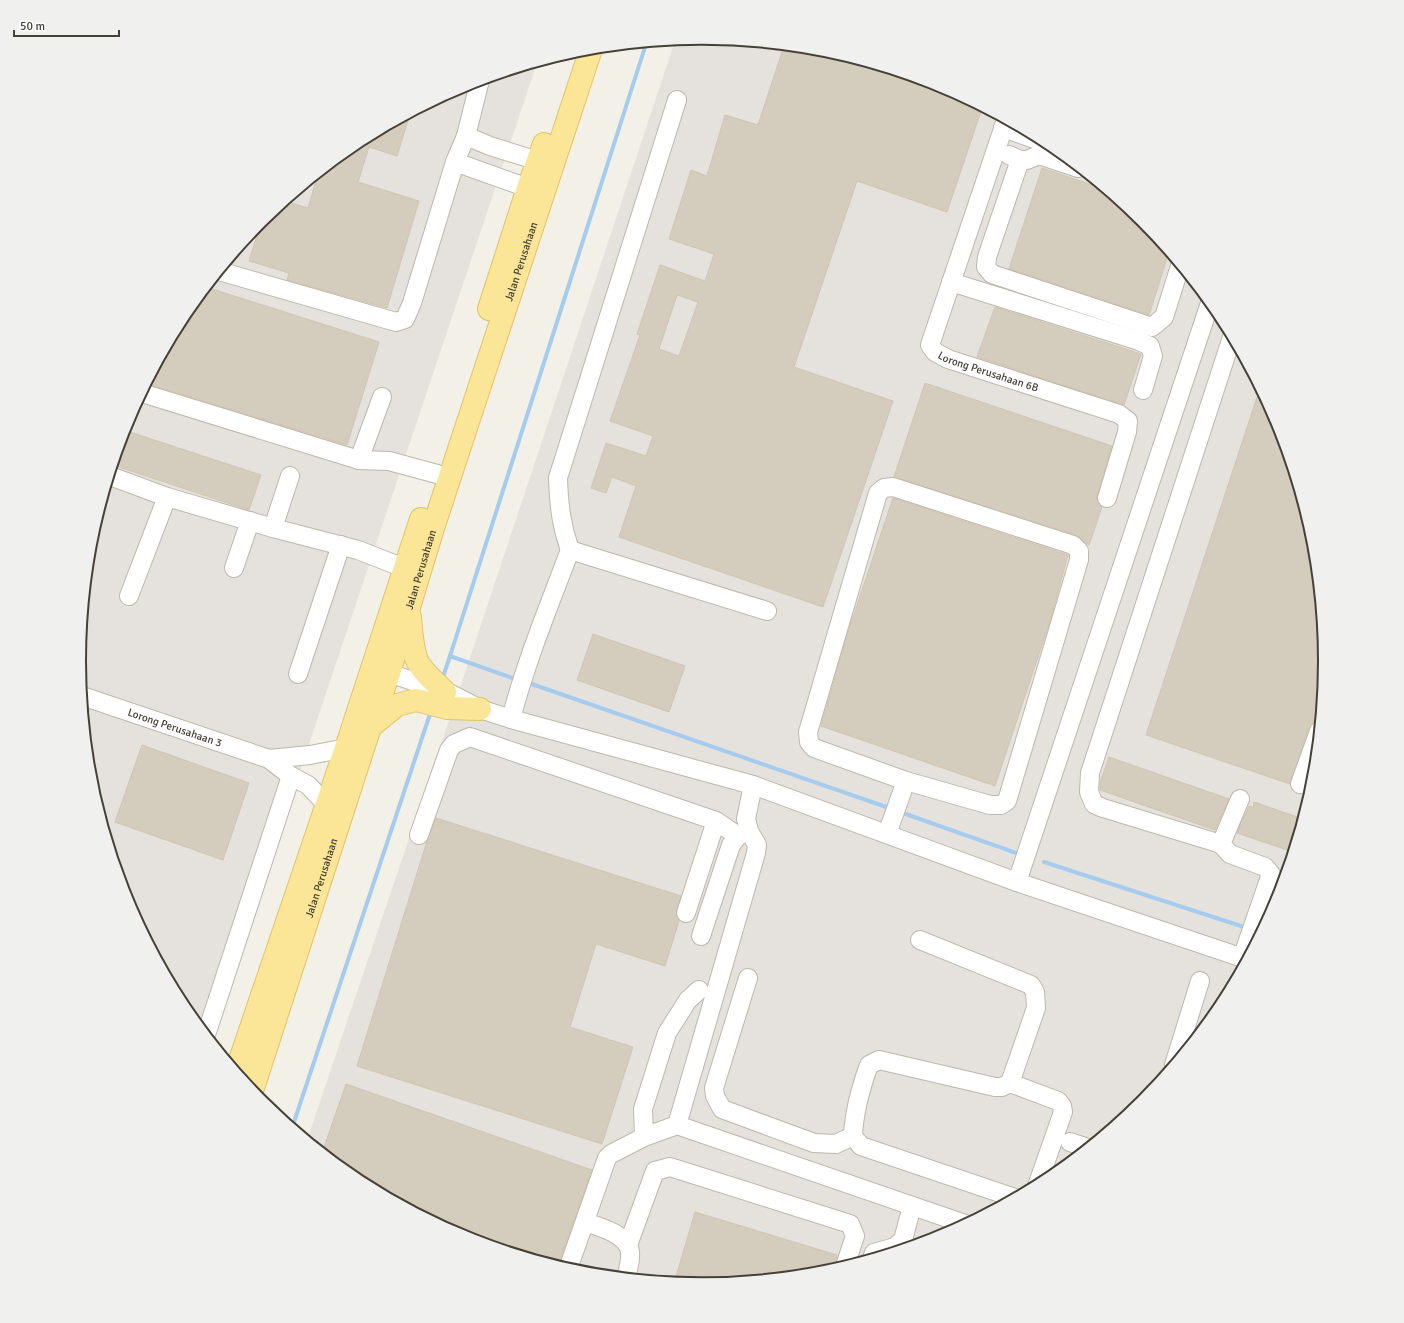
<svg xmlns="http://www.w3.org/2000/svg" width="1404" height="1323" viewBox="0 0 1404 1323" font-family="Signika,sans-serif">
  <rect width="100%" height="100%" fill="#f3f0e7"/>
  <!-- industrial -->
  <g fill="#e5e1dc">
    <polygon points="702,38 824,50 941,86 1049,143 1143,221 1221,315 1278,423 1314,540 1325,662 1313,783 1278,900 1220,1008 1143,1103 1048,1180 940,1238 823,1273 702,1285 580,1273 463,1237 355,1180 307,1140 465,673 675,41"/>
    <polygon points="537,63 210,1040 183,1008 126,900 90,783 79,661 91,540 126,423 184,315 261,220 356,143 464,85"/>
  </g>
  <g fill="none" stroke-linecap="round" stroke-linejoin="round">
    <!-- stream -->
    <g stroke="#a5ccee" stroke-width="4">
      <polyline points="442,680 450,656"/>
      <polyline points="518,680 450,656 646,44"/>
      <polyline points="526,682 892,809"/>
      <polyline points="900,812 1019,854"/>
      <polyline points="1044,862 1247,928"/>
      <polyline points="292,1128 431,711"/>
    </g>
  </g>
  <!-- building -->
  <g fill="#d4ccbd" stroke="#cfc5b0" fill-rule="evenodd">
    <path d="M 784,46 L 824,50 L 941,86 L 982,108 L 947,212 L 857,181 L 794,367 L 893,401 L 823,607 L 619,537 L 636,486 L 612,477 L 606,493 L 591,488 L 606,443 L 646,456 L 653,436 L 610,421 L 640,335 L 637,334 L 660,265 L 705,281 L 714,254 L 669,239 L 691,170 L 707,176 L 725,115 L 758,125 ZM 677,295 L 698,302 L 679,356 L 659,349 Z"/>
    <polygon points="410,114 397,156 369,147 358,182 419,201 387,308 287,280 289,273 249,261 262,220 285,201 308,208 318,174 356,143"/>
    <polygon points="1042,168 1104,189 1143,221 1169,252 1149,315 1009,269"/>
    <polygon points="206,287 379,342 347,445 147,384 184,315"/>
    <polygon points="995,307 1141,354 1124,405 977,357"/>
    <polygon points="925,383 1112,446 1097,495 1097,501 1102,507 1089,545 1076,535 894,477"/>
    <polygon points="1260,388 1278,423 1314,540 1326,662 1321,709 1317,721 1312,723 1309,727 1290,784 1146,735"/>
    <polygon points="124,430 261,475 249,510 113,465"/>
    <polygon points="893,498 1068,555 1050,621 995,786 821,726 848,632"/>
    <polygon points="593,634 685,666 669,712 577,680"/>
    <polygon points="142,745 249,783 223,860 115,822"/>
    <polygon points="1109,757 1229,799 1215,830 1100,790 1100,783"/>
    <polygon points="1254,802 1303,819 1293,852 1237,833 1249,806 1253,807"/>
    <polygon points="436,818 681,896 676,915 679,921 665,966 596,944 570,1027 633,1047 602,1144 357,1066 427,841"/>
    <polygon points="346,1084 592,1170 558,1266 463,1237 355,1180 322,1153"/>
    <polygon points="695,1212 837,1255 835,1263 835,1269 823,1273 702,1285 685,1283 675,1280"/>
  </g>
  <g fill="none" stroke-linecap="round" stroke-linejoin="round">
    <!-- minor casing -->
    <g stroke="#beb8aa" stroke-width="20">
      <g id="minor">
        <path id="s1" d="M 1006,120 L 930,345 L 935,352 L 948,359 L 1119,414 L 1128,421 L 1127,432 L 1107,498"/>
        <polyline points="1003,128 1049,144"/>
        <polyline points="466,136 490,146 538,161"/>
        <polyline points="1009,155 1020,160 1027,160 1039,155 1078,168"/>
        <polyline points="1020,160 987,257 986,267 992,274 1152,327 1164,317 1180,266"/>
        <polyline points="455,162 528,188"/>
        <polyline points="219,271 396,322 405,319 412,303 455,162 466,136 480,80"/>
        <polyline points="951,282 1139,341 1150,346 1153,356 1143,390"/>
        <polyline points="142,393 359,460 389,461 437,474"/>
        <polyline points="359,460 382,397"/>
        <polyline points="110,476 167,497 273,528 358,550 404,568"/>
        <polygon points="893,487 1073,545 1079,551 1079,560 1007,801 1001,805 990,805 906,781 814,748 809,742 808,732 878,493 884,488"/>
        <polyline points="273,528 290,476"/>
        <path d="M 570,550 C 561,525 559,505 558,478 L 677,100"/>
        <polyline points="234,568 250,521"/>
        <polyline points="129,596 167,497"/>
        <polyline points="377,669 451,694 480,709 511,719 753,785 1017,882 1246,959"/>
        <polyline points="298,674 341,545"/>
        <path id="s2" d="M 82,696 L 269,759 L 291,776 L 308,785 L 326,804"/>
        <path d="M 511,719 C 526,661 549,606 570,550 L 767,611"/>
        <polyline points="269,759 310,755 346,748"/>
        <polyline points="1300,784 1319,731"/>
        <polyline points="753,785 746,819 749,831 757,845 756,853 677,1125 965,1224"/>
        <polyline points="1240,799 1221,844 1230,854 1265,867 1271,874 1242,958"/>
        <polyline points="887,834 906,781"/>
        <polyline points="419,835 449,750 454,744 470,737 716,821 738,836"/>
        <polyline points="1221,844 1103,808 1094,804 1089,792 1090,773 1232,337"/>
        <polyline points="1017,882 1210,303"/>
        <polyline points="686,913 716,821"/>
        <polyline points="701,936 731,845 738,836 748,832"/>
        <polyline points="920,940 1031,985 1035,992 1036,1008 1010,1083"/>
        <polyline points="748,978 714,1088 715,1096 722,1109 814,1143 836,1144 853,1136"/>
        <polyline points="206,1035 291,776"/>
        <polyline points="1174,1065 1200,981"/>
        <polyline points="644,1137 643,1109 667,1033 688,1000 699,990"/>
        <polyline points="1070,1142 1088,1148"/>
        <path d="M 1015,1198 L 861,1146 L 853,1136 C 854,1112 861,1087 869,1065 L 879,1060 L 995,1087 L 1002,1087 L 1010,1083 L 1058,1101 L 1062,1106 L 1063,1112 L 1037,1186"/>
        <path d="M 585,1222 C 599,1227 628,1234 630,1252 C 631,1260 628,1270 626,1278"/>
        <polyline points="628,1245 655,1171 670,1167 850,1224 855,1236 845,1266"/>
        <polyline points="872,1258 874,1253 895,1247 903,1240 912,1206"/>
        <polyline points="568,1269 607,1158 611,1154 644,1137 677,1125"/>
      </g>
    </g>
    <!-- major casing -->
    <g stroke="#e0c367" stroke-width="24">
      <g id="major">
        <polyline points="489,309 528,188 544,144"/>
        <path d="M 410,617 C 411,630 412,645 416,658 C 420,670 436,683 445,692"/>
        <polyline points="370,727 397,705 416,700 447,708 480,709"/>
        <polyline points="236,1072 346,748 421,519"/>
        <path id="s3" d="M 252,1091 L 370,727 L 389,673 L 433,528 L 591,49"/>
      </g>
    </g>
    <!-- minor -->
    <use href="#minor" stroke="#fff" stroke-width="18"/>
    <!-- major -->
    <use href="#major" stroke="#fbe597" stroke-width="22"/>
  </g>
  <g text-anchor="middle" stroke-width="3" stroke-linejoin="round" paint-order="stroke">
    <!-- street labels -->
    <g font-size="11" fill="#464136" stroke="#fff">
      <text dy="4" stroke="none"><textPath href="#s3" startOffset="872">Jalan Perusahaan</textPath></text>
      <text dy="4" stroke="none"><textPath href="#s1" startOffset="303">Lorong Perusahaan 6B</textPath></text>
      <text dy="4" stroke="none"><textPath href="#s3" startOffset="548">Jalan Perusahaan</textPath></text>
      <text dy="4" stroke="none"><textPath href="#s2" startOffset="98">Lorong Perusahaan 3</textPath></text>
      <text dy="4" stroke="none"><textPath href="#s3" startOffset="224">Jalan Perusahaan</textPath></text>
    </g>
  </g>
  <!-- crop -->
  <path d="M0 0H1404V1323H0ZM86 661a616 616 0 1 1 1232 0a616 616 0 1 1-1232 0Z" fill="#f0f0ef" fill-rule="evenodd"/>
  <path fill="none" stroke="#464136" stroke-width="2" d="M86 661a616 616 0 1 1 1232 0a616 616 0 1 1-1232 0Z"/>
  <!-- scale -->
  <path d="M14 30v6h105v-6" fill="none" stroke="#464136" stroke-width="2"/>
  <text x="20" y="30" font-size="12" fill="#464136" stroke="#ffffff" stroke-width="3" paint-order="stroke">50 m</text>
</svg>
